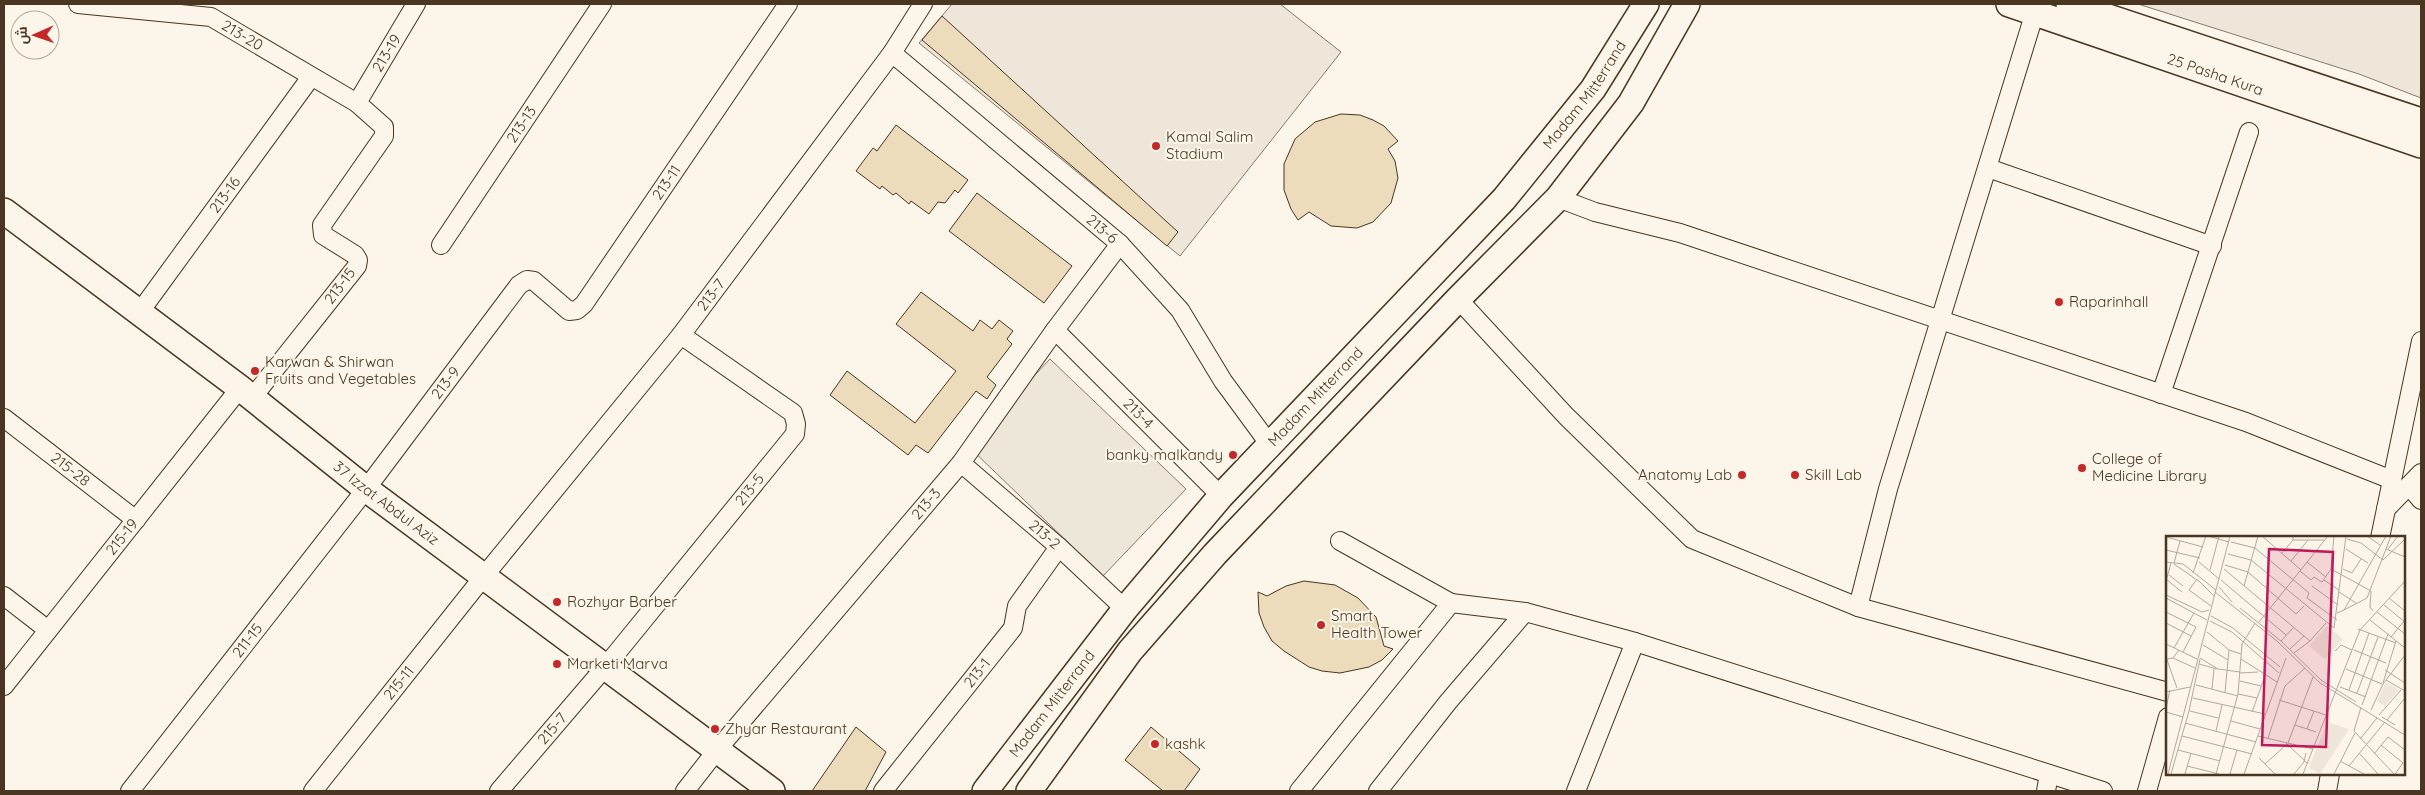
<svg xmlns="http://www.w3.org/2000/svg" width="2425" height="795" viewBox="0 0 2425 795" font-family="Quicksand,Cairo,sans-serif">
  <rect width="100%" height="100%" fill="#fbf6e9"/>
  <!-- green -->
  <g fill="#ede6d9" stroke="#887966">
    <polygon points="952,4 1280,4 1341,52 1180,256 919,43"/>
    <polygon points="2138,4 2421,4 2421,98 2359,74"/>
  </g>
  <!-- parking -->
  <polygon fill="#ede7d9" stroke="#887966" points="1050,359 1186,489 1103,576 968,446"/>
  <!-- building -->
  <g fill="#ecdcbc" stroke="#4a3520">
    <polygon points="942,16 1178,232 1167,246 922,40"/>
    <polygon points="1341,114 1360,115 1373,120 1384,126 1398,141 1388,149 1395,161 1398,178 1391,203 1373,222 1357,228 1331,226 1309,212 1298,220 1291,209 1284,190 1284,164 1295,139 1315,122"/>
    <polygon points="896,125 968,180 958,193 955,190 945,203 938,202 929,214 911,201 909,204 896,193 893,195 882,186 880,189 856,171 873,148 877,151"/>
    <polygon points="977,193 1072,266 1044,303 949,231"/>
    <polygon points="921,292 973,331 980,320 992,329 999,320 1013,331 1007,339 1012,344 987,377 996,385 987,399 976,391 928,453 916,445 908,455 830,395 847,371 915,423 956,371 896,324"/>
    <polygon points="1304,581 1335,585 1358,598 1376,617 1384,646 1393,649 1382,660 1369,667 1340,673 1322,671 1309,667 1284,651 1272,641 1264,627 1259,613 1258,592 1267,596 1286,586"/>
    <polygon points="856,727 886,752 865,791 812,791"/>
    <polygon points="1151,727 1200,769 1184,791 1163,791 1125,760"/>
  </g>
  <g fill="none" stroke-linecap="round" stroke-linejoin="round">
    <!-- street casing -->
    <g stroke="#4a3520" stroke-width="20">
      <g id="street">
        <path id="s1" d="M 78,4 L 211,17 L 357,103 L 384,127 L 384,136 L 322,225 L 323,235 L 355,255 L 358,260 L 357,266 L 252,398"/>
        <path id="s2" d="M 892,53 L 1120,244 L 1180,310 L 1223,381 L 1270,445"/>
        <path id="s3" d="M 357,103 L 416,4"/>
        <polyline points="1988,168 2212,246"/>
        <polyline points="1558,198 1595,212 1680,233 2246,422 2392,480"/>
        <path id="s4" d="M 441,245 L 602,4"/>
        <polyline points="1458,299 1566,416 1692,539 1858,607 2168,692"/>
        <path id="s5" d="M 139,313 L 311,77"/>
        <path id="s6" d="M 1055,330 L 1221,496"/>
        <polyline points="2161,394 2249,132"/>
        <path id="s7" d="M 4,418 L 136,520"/>
        <path id="s8" d="M 961,463 L 1059,547 L 1125,609"/>
        <polyline points="2409,486 2421,500"/>
        <polyline points="2386,509 2421,473"/>
        <polyline points="2380,538 2421,341"/>
        <polyline points="1340,541 1451,603 1525,612 1635,642 2103,791"/>
        <polyline points="4,596 48,630"/>
        <polyline points="1858,607 1888,489 2035,12"/>
        <path id="s9" d="M 4,686 L 240,388"/>
        <path id="s10" d="M 130,791 L 366,489 L 519,285 L 527,280 L 534,281 L 569,311 L 577,310 L 584,304 L 788,4"/>
        <path id="s11" d="M 313,791 L 484,576 L 681,335 L 892,53 L 923,4"/>
        <path id="s12" d="M 499,791 L 606,666 L 795,434 L 796,424 L 793,413 L 681,335"/>
        <path id="s13" d="M 685,791 L 717,750 L 961,463 L 1055,330 L 1120,244"/>
        <path id="s14" d="M 883,791 L 1013,628 L 1017,606 L 1059,547"/>
        <polyline points="1299,791 1451,603"/>
        <polyline points="1378,791 1448,702 1525,612"/>
        <polyline points="1576,791 1635,642"/>
        <polyline points="2046,791 2049,774"/>
        <polyline points="2147,791 2168,717"/>
        <polyline points="2327,791 2330,774"/>
      </g>
    </g>
    <!-- secondary casing -->
    <g stroke="#4a3520" stroke-width="28">
      <g id="secondary">
        <path id="s15" d="M 2009,4 L 2421,145"/>
        <polyline points="2069,4 2421,121"/>
        <path id="s16" d="M 4,211 L 240,388 L 366,489 L 772,791"/>
        <path id="s17" d="M 985,791 L 1125,609 L 1221,496 L 1504,199 L 1593,89 L 1646,4"/>
        <polyline points="1029,791 1130,651 1215,554 1458,299 1558,198 1631,103 1687,4"/>
      </g>
    </g>
    <!-- street -->
    <use href="#street" stroke="#fbf6e9" stroke-width="18"/>
    <!-- secondary -->
    <use href="#secondary" stroke="#fbf6e9" stroke-width="25"/>
  </g>
  <!-- markers -->
  <g fill="#c62828" stroke="#fbf6e9" stroke-width="2">
    <circle cx="1156" cy="146" r="5"/>
    <circle cx="2059" cy="302" r="5"/>
    <circle cx="255" cy="371" r="5"/>
    <circle cx="1233" cy="455" r="5"/>
    <circle cx="2082" cy="468" r="5"/>
    <circle cx="1742" cy="475" r="5"/>
    <circle cx="1795" cy="475" r="5"/>
    <circle cx="557" cy="602" r="5"/>
    <circle cx="1321" cy="625" r="5"/>
    <circle cx="557" cy="664" r="5"/>
    <circle cx="715" cy="729" r="5"/>
    <circle cx="1155" cy="744" r="5"/>
  </g>
  <g text-anchor="middle" stroke-width="4" stroke-linejoin="round" paint-order="stroke">
    <!-- street labels -->
    <g font-size="15" fill="#4a3520" stroke="#fbf6e9">
      <text dy="5" stroke="none"><textPath href="#s1" startOffset="170">213-20</textPath></text>
      <text dy="5" stroke="none"><textPath href="#s3" startOffset="58">213-19</textPath></text>
      <text dy="5" stroke="none"><textPath href="#s15" startOffset="218">25 Pasha Kura</textPath></text>
      <text dy="5" stroke="none"><textPath href="#s17" startOffset="920">Madam Mitterrand</textPath></text>
      <text dy="5" stroke="none"><textPath href="#s4" startOffset="145">213-13</textPath></text>
      <text dy="5" stroke="none"><textPath href="#s10" startOffset="865">213-11</textPath></text>
      <text dy="5" stroke="none"><textPath href="#s5" startOffset="146">213-16</textPath></text>
      <text dy="5" stroke="none"><textPath href="#s2" startOffset="274">213-6</textPath></text>
      <text transform="translate(340 286) rotate(-53)" y="5">213-15</text>
      <text dy="5" stroke="none"><textPath href="#s11" startOffset="636">213-7</textPath></text>
      <text dy="5" stroke="none"><textPath href="#s10" startOffset="516">213-9</textPath></text>
      <text dy="5" stroke="none"><textPath href="#s17" startOffset="515">Madam Mitterrand</textPath></text>
      <text dy="5" stroke="none"><textPath href="#s6" startOffset="118">213-4</textPath></text>
      <text dy="5" stroke="none"><textPath href="#s7" startOffset="84">215-28</textPath></text>
      <text dy="5" stroke="none"><textPath href="#s12" startOffset="392">213-5</textPath></text>
      <text dy="5" stroke="none"><textPath href="#s16" startOffset="481">37 Izzat Abdul Aziz</textPath></text>
      <text dy="5" stroke="none"><textPath href="#s13" startOffset="375">213-3</textPath></text>
      <text dy="5" stroke="none"><textPath href="#s8" startOffset="110">213-2</textPath></text>
      <text dy="5" stroke="none"><textPath href="#s9" startOffset="190">215-19</textPath></text>
      <text dy="5" stroke="none"><textPath href="#s10" startOffset="191">211-15</textPath></text>
      <text dy="5" stroke="none"><textPath href="#s14" startOffset="151">213-1</textPath></text>
      <text dy="5" stroke="none"><textPath href="#s11" startOffset="138">215-11</textPath></text>
      <text dy="5" stroke="none"><textPath href="#s17" startOffset="110">Madam Mitterrand</textPath></text>
      <text dy="5" stroke="none"><textPath href="#s12" startOffset="82">215-7</textPath></text>
    </g>
    <!-- poi labels -->
    <g font-size="15" fill="#4a3520" stroke="#fbf6e9" text-anchor="start">
      <text x="1166" y="142">Kamal Salim<tspan x="1166" dy="17">Stadium</tspan></text>
      <text x="2069" y="307">Raparinhall</text>
      <text x="265" y="367">Karwan &amp; Shirwan<tspan x="265" dy="17">Fruits and Vegetables</tspan></text>
      <text x="1223" y="460" text-anchor="end">banky malkandy</text>
      <text x="2092" y="464">College of<tspan x="2092" dy="17">Medicine Library</tspan></text>
      <text x="1732" y="480" text-anchor="end">Anatomy Lab</text>
      <text x="1805" y="480">Skill Lab</text>
      <text x="567" y="607">Rozhyar Barber</text>
      <text x="1331" y="621">Smart<tspan x="1331" dy="17">Health Tower</tspan></text>
      <text x="567" y="669">Marketi Marva</text>
      <text x="725" y="734">Zhyar Restaurant</text>
      <text x="1165" y="749">kashk</text>
    </g>
  </g>
  <!-- overview -->
  <g transform="translate(2166 536)">
    <rect width="239" height="239" fill="#fbf6e9"/>
    <path d="M 161,90 L 177,103 L 159,123 L 143,110 ZM 220,146 L 233,154 L 219,170 L 211,165 ZM 161,186 L 183,193 L 154,238 L 143,232 Z" fill="#ede6d9"/>
    <path fill="none" stroke="#b4a999" stroke-width="1" d="M 42,0 L 63,6M 96,0 L 135,34M 201,0 L 214,9M 0,1 L 37,11M 181,3 L 195,7 L 217,24 L 239,3M 127,4 L 158,4M 65,6 L 89,12 L 143,57 L 141,62 L 171,84M 180,13 L 202,27M 220,13 L 239,21M 222,13 L 232,0M 0,14 L 34,22M 116,17 L 127,4 L 127,0M 62,18 L 85,24 L 168,92 L 180,0M 125,25 L 142,4M 0,26 L 17,28 L 50,54M 33,26 L 53,43M 141,26 L 160,41M 8,27 L 14,5M 8,28 L 34,46M 59,29 L 82,36 L 130,78 L 138,70M 58,33 L 144,105M 165,33 L 205,55 L 204,71 L 207,75M 177,33 L 186,37 L 195,23M 44,34 L 53,0M 134,35 L 145,44 L 148,41 L 156,46 L 165,33 L 168,0M 27,37 L 40,0M 3,39 L 17,50M 31,43 L 23,54 L 45,70M 1,44 L 16,56M 55,44 L 120,99M 158,44 L 173,54M 0,45 L 5,27M 34,46 L 48,60M 78,50 L 92,0M 146,50 L 172,69M 53,51 L 66,66M 49,56 L 111,105 L 154,147 L 239,199M 173,56 L 190,67M 0,59 L 36,76 L 43,74M 0,62 L 41,84M 223,62 L 239,75M 218,69 L 239,86M 74,72 L 115,105 L 155,144 L 190,166M 178,74 L 201,62 L 225,0M 0,76 L 30,91 L 17,116M 211,76 L 239,98M 171,77 L 178,74 L 220,0M 45,80 L 67,92 L 114,131M 204,84 L 239,112M 44,85 L 66,96 L 113,137M 93,86 L 162,0M 0,87 L 25,100M 192,93 L 230,107M 41,96 L 63,114 L 75,118M 225,101 L 238,85M 115,105 L 127,92M 0,108 L 31,123M 37,109 L 62,124M 8,112 L 28,77M 124,113 L 138,100M 188,114 L 220,127M 169,115 L 175,109 L 186,114M 128,117 L 144,105 L 160,87M 0,121 L 11,152M 7,122 L 29,132M 34,122 L 52,133 L 74,136M 1,123 L 7,122 L 13,114M 75,123 L 111,146M 33,128 L 51,133M 180,133 L 216,148M 219,134 L 239,147M 74,137 L 92,136M 220,144 L 239,155M 74,145 L 95,150M 217,147 L 230,105M 30,149 L 72,160M 174,151 L 200,161M 46,153 L 48,133M 183,154 L 203,97M 0,156 L 24,151M 59,156 L 63,114M 191,157 L 212,101M 72,158 L 91,162M 27,162 L 99,178M 113,164 L 160,179M 196,169 L 222,98M 195,171 L 188,195 L 228,238M 0,172 L 4,154M 205,174 L 217,148 L 239,119M 24,175 L 52,182M 0,176 L 17,181M 86,176 L 99,140M 213,179 L 235,154M 216,181 L 229,189M 221,184 L 239,162M 65,185 L 94,193M 19,187 L 90,206M 129,189 L 150,196M 141,193 L 148,175M 50,195 L 56,169M 16,200 L 86,218M 92,200 L 147,213M 102,202 L 119,150 L 139,132M 194,203 L 211,182M 120,207 L 141,227M 122,207 L 147,141M 215,209 L 237,227 L 229,238M 12,214 L 54,225M 193,217 L 212,238M 208,218 L 222,201 L 239,214M 93,222 L 109,238M 174,225 L 198,238M 99,228 L 121,208M 21,230 L 53,238M 183,230 L 218,187M 2,238 L 64,0M 5,238 L 23,175 L 34,123M 19,238 L 25,217M 50,238 L 72,158 L 76,108 L 89,87M 64,238 L 71,214M 78,238 L 120,122M 128,238 L 138,226 L 140,217M 137,238 L 194,94 L 239,45M 168,238 L 189,197"/>
    <path fill="#c2185b" fill-opacity="0.15" stroke="#c2185b" stroke-width="2.5" d="M 103,13 L 167,16 L 160,211 L 96,209 Z"/>
    <rect width="239" height="239" fill="none" stroke="#4a3520" stroke-width="2.5"/>
  </g>
  <!-- border -->
  <rect width="2425" height="795" fill="none" stroke="#4a3520" stroke-width="10"/>
  <!-- north arrow -->
  <g transform="translate(35 35) rotate(268)"><circle r="24" fill="#fbf6e9" stroke="#b4a999"/>
  <path d="M0-4L9 19L0 12L-9 19Z" fill="#c62828"/>
  <text y="-8" font-size="14" font-weight="bold" text-anchor="middle" fill="#4a3520">ش</text>
  </g>
</svg>
